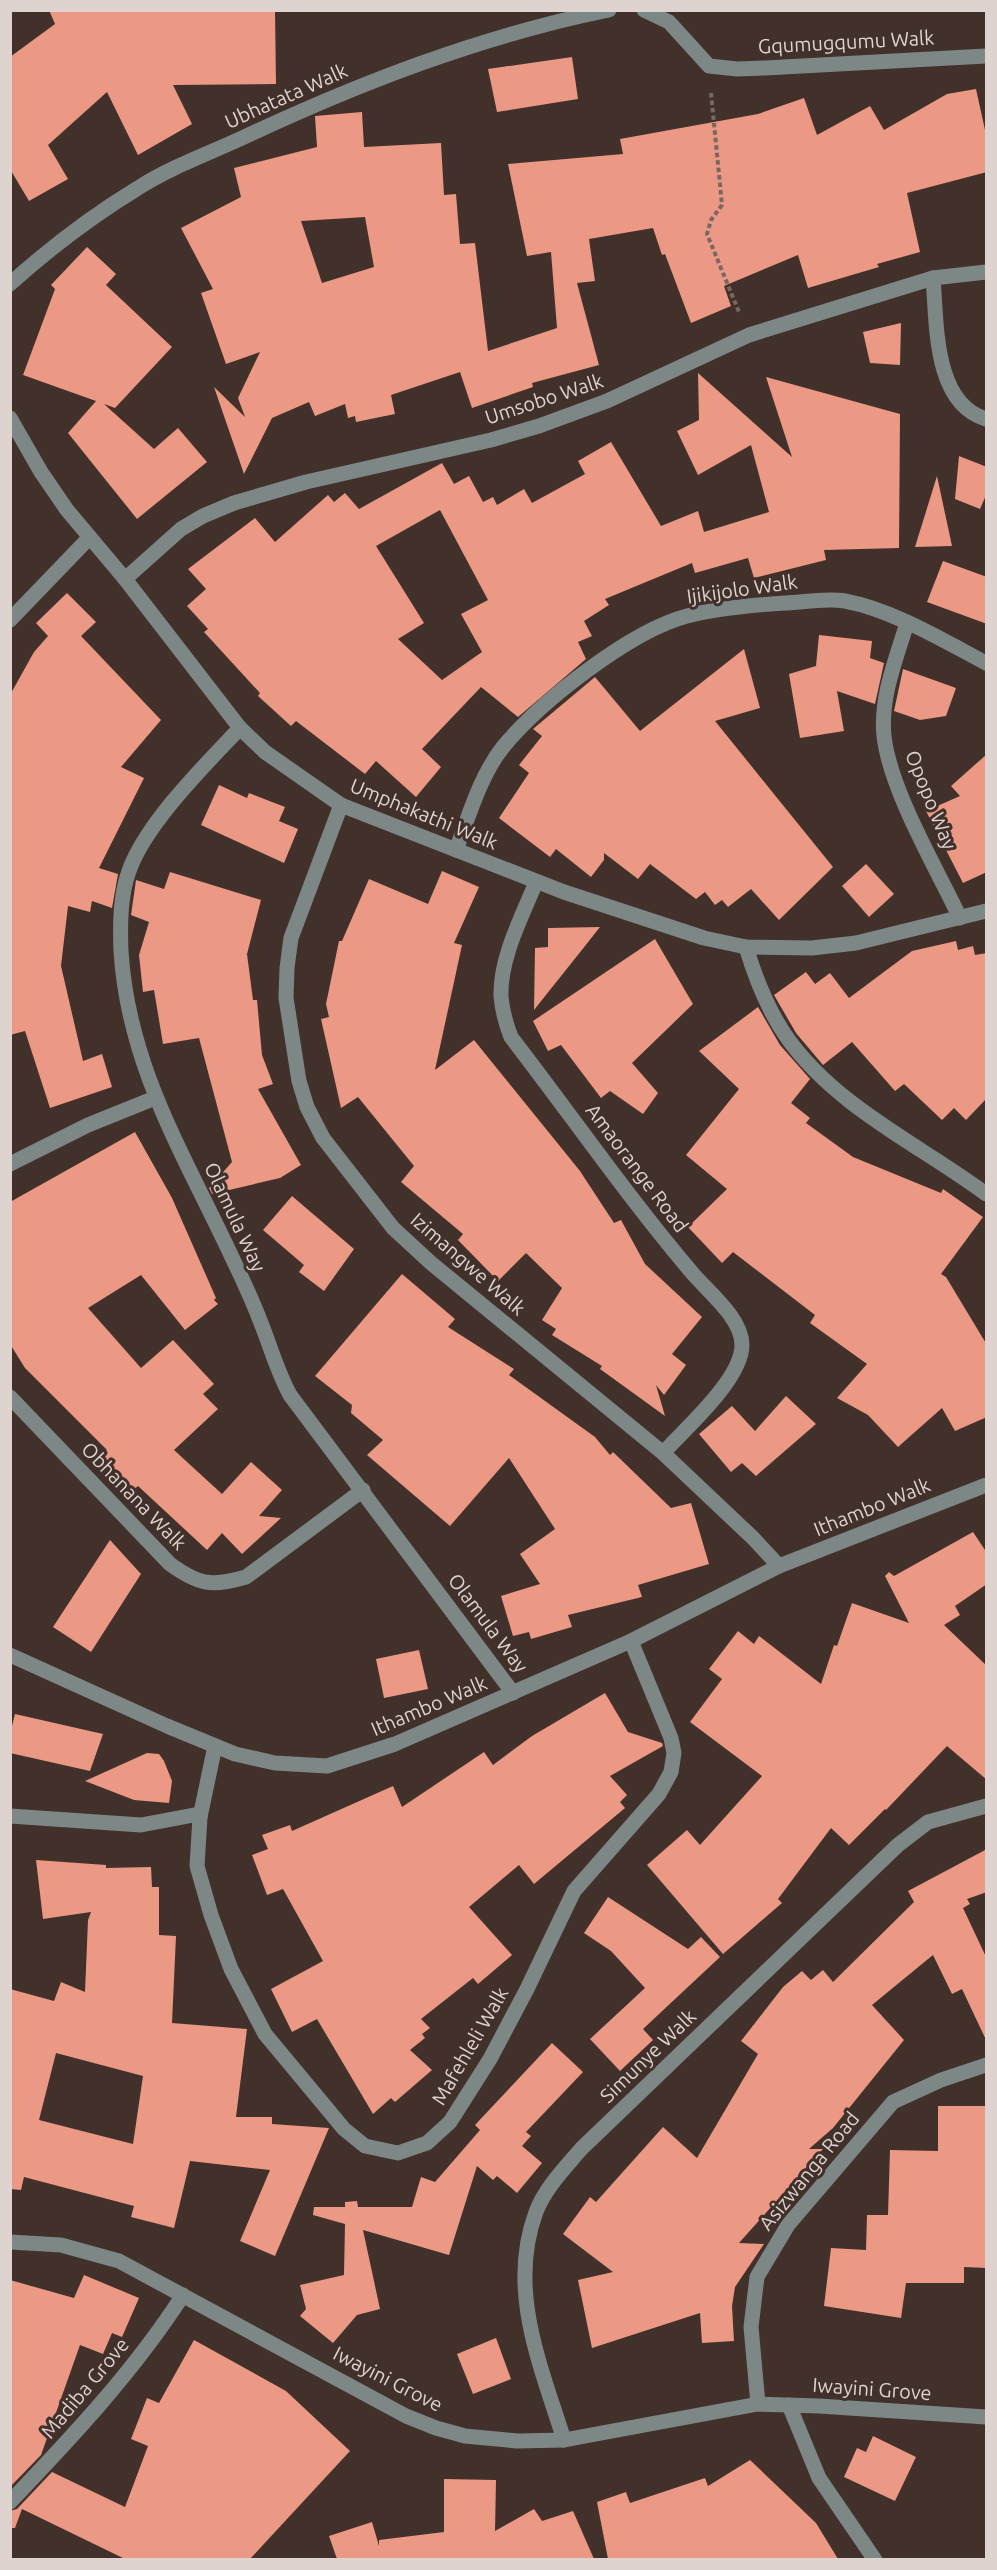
<svg xmlns="http://www.w3.org/2000/svg" width="997" height="2570" viewBox="0 0 997 2570" font-family="Ubuntu,sans-serif">
  <rect width="100%" height="100%" fill="#42302b"/>
  <!-- building -->
  <g fill="#eb9884" fill-rule="evenodd">
    <polygon points="49,10 275,10 276,84 173,85 192,124 138,155 107,92 48,145 68,179 29,201 10,169 10,57 55,24"/>
    <polygon points="572,57 578,99 497,112 488,69"/>
    <path d="M 976,89 L 987,139 L 987,172 L 907,193 L 920,252 L 877,264 L 879,267 L 808,288 L 798,255 L 724,286 L 731,306 L 691,323 L 665,254 L 662,255 L 653,228 L 589,239 L 595,281 L 577,283 L 599,365 L 532,383 L 533,387 L 472,408 L 460,372 L 391,395 L 395,414 L 356,422 L 355,416 L 348,418 L 345,404 L 315,416 L 309,402 L 272,418 L 244,474 L 214,387 L 245,417 L 238,398 L 260,352 L 226,364 L 201,293 L 213,289 L 181,228 L 241,197 L 234,168 L 317,147 L 315,116 L 362,112 L 364,147 L 441,143 L 444,195 L 456,194 L 460,244 L 475,243 L 488,351 L 557,328 L 551,252 L 527,256 L 508,164 L 623,154 L 620,139 L 758,114 L 804,98 L 817,135 L 870,106 L 884,130 L 947,94 ZM 365,217 L 374,267 L 322,283 L 301,221 Z"/>
    <polygon points="87,247 116,274 106,285 172,347 115,408 104,404 154,449 178,428 207,462 137,519 68,433 96,401 23,375 55,289 51,285"/>
    <polygon points="901,323 900,365 870,363 863,332"/>
    <path d="M 698,373 L 792,457 L 766,377 L 900,414 L 899,548 L 824,550 L 826,560 L 754,578 L 748,558 L 695,573 L 692,563 L 605,599 L 609,605 L 584,621 L 592,636 L 578,642 L 586,659 L 518,717 L 481,687 L 422,749 L 441,767 L 416,797 L 376,761 L 365,774 L 296,721 L 291,726 L 258,696 L 260,693 L 204,632 L 208,629 L 187,606 L 206,589 L 188,569 L 255,518 L 275,542 L 328,495 L 334,502 L 345,493 L 359,509 L 442,463 L 454,484 L 469,476 L 483,502 L 493,497 L 497,505 L 524,489 L 532,503 L 585,474 L 578,461 L 611,442 L 661,526 L 698,511 L 704,532 L 769,512 L 751,445 L 698,475 L 677,431 L 699,420 ZM 440,510 L 488,600 L 461,614 L 482,652 L 442,680 L 398,639 L 424,623 L 376,546 Z"/>
    <polygon points="959,456 987,467 987,493 980,509 955,499"/>
    <polygon points="937,476 952,546 915,547"/>
    <polygon points="943,561 987,577 987,624 927,602"/>
    <polygon points="67,593 96,622 81,636 161,720 121,767 144,778 99,868 118,874 112,908 92,901 90,912 68,906 61,966 83,1061 102,1054 112,1087 50,1108 25,1031 10,1035 10,695 34,652 48,636 36,623"/>
    <polygon points="819,635 872,641 870,658 884,663 875,704 837,691 844,731 800,738 789,674 816,666"/>
    <polygon points="744,649 760,708 715,721 833,867 779,920 751,889 728,907 722,900 715,905 705,892 696,899 650,864 638,879 604,853 604,860 591,877 556,849 550,857 499,818 529,773 519,765 542,736 533,729 595,677 640,731"/>
    <polygon points="903,669 956,688 946,716 920,720 894,711"/>
    <polygon points="987,754 987,872 963,883 926,811 960,796 951,786"/>
    <polygon points="219,785 247,798 249,793 285,807 279,821 298,829 284,863 201,825"/>
    <polygon points="866,864 894,894 869,917 842,886"/>
    <polygon points="442,871 479,887 454,943 462,945 435,1070 474,1040 580,1171 614,1223 621,1220 645,1264 702,1317 672,1354 686,1365 664,1395 656,1385 665,1416 600,1369 602,1366 552,1335 556,1329 542,1320 562,1288 526,1253 498,1281 458,1240 463,1234 401,1182 414,1166 358,1097 341,1108 321,1019 329,1017 326,1004 339,941 342,941 369,879 428,904"/>
    <polygon points="170,872 261,900 247,954 253,1000 257,1000 262,1055 273,1084 258,1089 301,1165 280,1178 212,1194 209,1188 232,1162 199,1038 163,1044 154,990 143,992 139,955 149,922 131,915 136,880 164,889"/>
    <polygon points="600,927 585,946 534,1010 535,948 548,947 548,928"/>
    <polygon points="655,939 693,1004 632,1063 658,1093 643,1114 610,1091 601,1098 561,1045 548,1051 533,1021"/>
    <polygon points="956,941 958,950 973,946 975,955 987,953 987,1098 966,1120 954,1108 942,1120 904,1084 895,1091 852,1042 823,1065 796,1033 774,995 806,972 815,984 830,973 849,998 912,951"/>
    <polygon points="758,1007 780,1045 810,1079 791,1103 810,1118 806,1123 853,1157 941,1193 943,1189 983,1217 941,1274 946,1277 987,1345 987,1417 955,1431 942,1408 898,1447 868,1415 837,1398 867,1364 810,1323 815,1315 733,1252 722,1263 688,1227 727,1189 686,1155 739,1089 699,1051"/>
    <polygon points="135,1132 172,1198 216,1298 214,1300 218,1304 185,1330 141,1275 88,1308 141,1368 173,1340 214,1384 203,1394 218,1409 174,1450 222,1494 251,1462 282,1490 259,1516 281,1518 242,1554 222,1533 207,1550 138,1486 127,1495 96,1459 107,1450 25,1368 10,1344 10,1202"/>
    <polygon points="292,1196 354,1249 324,1291 299,1272 304,1265 263,1230"/>
    <polygon points="402,1274 455,1319 448,1327 514,1369 509,1375 595,1437 610,1455 613,1452 671,1508 691,1503 709,1564 638,1585 642,1597 568,1615 572,1627 531,1639 529,1632 513,1636 501,1596 540,1584 520,1554 555,1529 509,1458 450,1526 367,1455 383,1440 351,1413 352,1405 315,1376"/>
    <polygon points="786,1396 816,1424 756,1476 742,1463 731,1472 699,1434 732,1406 755,1431"/>
    <polygon points="973,1532 987,1553 987,1584 955,1606 960,1615 944,1625 987,1666 987,1780 947,1746 886,1810 885,1809 849,1845 831,1828 778,1899 782,1903 723,1954 647,1865 687,1830 700,1845 762,1776 690,1722 722,1679 709,1669 738,1631 754,1644 759,1636 821,1684 834,1645 837,1646 852,1603 909,1623 885,1576 889,1572 894,1576"/>
    <polygon points="110,1540 141,1574 91,1652 53,1627"/>
    <polygon points="419,1650 428,1689 384,1698 376,1659"/>
    <polygon points="605,1693 628,1732 662,1743 663,1746 610,1776 627,1795 620,1802 625,1808 534,1884 519,1865 469,1907 512,1955 478,1984 473,1978 421,2019 430,2028 422,2034 425,2038 410,2050 432,2070 395,2102 391,2098 373,2114 317,2019 292,2032 271,1989 323,1961 283,1889 267,1895 252,1855 268,1849 262,1835 290,1825 292,1831 393,1786 402,1807 484,1752 493,1765 532,1736"/>
    <polygon points="15,1714 103,1734 90,1771 10,1753 10,1734"/>
    <polygon points="147,1753 159,1754 164,1761 172,1781 169,1803 134,1800 85,1781"/>
    <polygon points="987,1849 987,1892 967,1899 970,1904 963,1908 987,1959 987,2042 962,1989 952,1994 933,1955 872,2005 904,2040 833,2128 809,2149 823,2149 739,2243 764,2244 735,2287 732,2306 734,2341 702,2343 700,2313 592,2348 578,2280 613,2272 563,2234 590,2197 596,2202 663,2127 697,2158 758,2054 741,2041 783,1987 802,1971 811,1980 823,1970 833,1982 914,1902 908,1891"/>
    <path d="M 36,1860 L 106,1865 L 106,1868 L 151,1867 L 152,1887 L 159,1887 L 159,1935 L 176,1936 L 172,2023 L 247,2029 L 236,2117 L 272,2117 L 272,2124 L 329,2128 L 275,2256 L 240,2241 L 270,2170 L 190,2161 L 174,2228 L 131,2217 L 134,2206 L 24,2177 L 21,2190 L 10,2189 L 10,1989 L 54,2001 L 61,1982 L 85,1992 L 88,1920 L 91,1912 L 43,1919 ZM 56,2053 L 143,2076 L 133,2144 L 39,2120 Z"/>
    <polygon points="608,1897 688,1949 701,1937 720,1957 643,2029 653,2040 620,2071 590,2039 645,1988 611,1951 584,1933"/>
    <polygon points="552,2043 583,2072 526,2132 531,2136 522,2146 542,2163 517,2193 497,2176 493,2180 477,2166 449,2255 363,2230 380,2309 357,2315 333,2343 300,2316 306,2309 300,2285 344,2275 345,2224 313,2215 314,2207 345,2207 345,2202 357,2201 358,2207 412,2207 421,2177 435,2182 480,2130 475,2125"/>
    <polygon points="938,2106 987,2106 987,2268 964,2267 964,2283 906,2283 901,2318 824,2306 831,2248 866,2250 867,2215 888,2215 890,2150 938,2151"/>
    <polygon points="84,2275 139,2298 122,2337 112,2333 103,2354 80,2345 41,2455 10,2487 10,2280 74,2298"/>
    <polygon points="496,2338 511,2379 473,2394 457,2354"/>
    <polygon points="194,2340 286,2391 350,2451 250,2559 125,2559 22,2509 15,2528 10,2528 10,2511 17,2509 52,2472 125,2507 148,2446 131,2439 147,2398 159,2403"/>
    <polygon points="873,2436 916,2457 895,2501 844,2477 857,2448 866,2452"/>
    <polygon points="750,2460 816,2523 838,2559 608,2559 597,2502 626,2492 630,2503 705,2478 708,2486"/>
    <polygon points="444,2479 496,2480 495,2531 534,2509 542,2521 573,2511 594,2559 337,2559 329,2536 372,2522 379,2546 379,2540 444,2532"/>
  </g>
  <g fill="none" stroke-linecap="round" stroke-linejoin="round">
    <!-- path -->
    <polyline stroke="#786863" stroke-width="4" stroke-dasharray="4.5 3" stroke-linecap="butt" points="711,93 722,205 711,220 707,234 739,312"/>
    <!-- minor -->
    <g stroke="#7c8786" stroke-width="15">
      <polyline points="644,10 669,22 709,66 737,69 765,68 986,56"/>
      <path d="M 933,278 C 937,323 933,403 986,419"/>
      <path d="M 10,284 C 50,248 92,216 138,188 C 169,168 207,154 240,139 C 359,83 481,36 609,10"/>
      <polyline points="10,418 41,472 67,510 125,579 240,728 265,752 341,805 564,892 704,938 746,947 812,948 856,943 986,911"/>
      <polyline points="125,579 181,529 203,516 234,503 306,482 491,440 539,426 607,401 749,335 933,278 986,272"/>
      <polyline points="10,620 89,538"/>
      <path d="M 907,623 C 896,659 880,698 884,736 C 890,790 936,867 960,918"/>
      <path d="M 240,728 C 206,764 146,823 129,871 C 120,896 120,925 121,951 C 128,1065 183,1153 230,1253 C 241,1276 252,1299 261,1323 C 271,1348 277,1371 290,1395 L 513,1693"/>
      <polyline points="341,805 291,938 287,968 286,998 299,1081 307,1107 323,1138 393,1228 431,1263 663,1453 753,1538 779,1566"/>
      <path d="M 456,850 C 469,816 480,776 503,747 C 540,702 630,631 687,616 C 718,608 753,605 786,603 C 804,602 827,598 845,601 C 893,610 944,641 986,663"/>
      <path d="M 536,882 C 522,917 500,957 501,996 C 502,1010 506,1024 511,1037 C 572,1116 629,1199 694,1275 C 710,1293 742,1319 742,1345 C 742,1379 686,1428 663,1453"/>
      <path d="M 746,947 C 756,980 768,1011 788,1039 C 838,1108 920,1145 986,1194"/>
      <polyline points="10,1164 88,1125 155,1098"/>
      <path d="M 10,1397 L 170,1564 C 199,1585 212,1587 246,1577 L 363,1490"/>
      <polyline points="10,1655 167,1726 235,1754 275,1763 327,1766 395,1744 631,1641 779,1566 986,1485"/>
      <polyline points="215,1746 200,1817 197,1866 211,1915 231,1969 265,2034 344,2129 365,2146 398,2153 427,2143 450,2122 490,2059 527,1989 574,1891 659,1794 671,1772 674,1753 671,1738 631,1641"/>
      <polyline points="10,1816 141,1825 194,1815 200,1817"/>
      <polyline points="10,2242 61,2245 119,2261 406,2416 436,2428 465,2436 517,2441 564,2440 758,2404 819,2406 986,2417"/>
      <polyline points="758,2404 751,2327 757,2277 788,2225 893,2102 941,2080 986,2065"/>
      <polyline points="789,2405 819,2478 875,2560"/>
      <path d="M 564,2440 C 541,2366 507,2290 536,2212 C 545,2188 565,2168 581,2149 L 898,1845 L 928,1822 L 986,1806"/>
      <path d="M 10,2502 C 73,2436 134,2371 183,2295"/>
    </g>
  </g>
  <g text-anchor="middle" stroke-width="6" stroke-linejoin="round" paint-order="stroke">
    <!-- street labels -->
    <g font-size="20" fill="#dfd3d0" stroke="#42302b">
      <text transform="translate(846 42) rotate(-3)" y="7">Gqumugqumu Walk</text>
      <text transform="translate(286 96) rotate(-24)" y="7">Ubhatata Walk</text>
      <text transform="translate(544 399) rotate(-18)" y="7">Umsobo Walk</text>
      <text transform="translate(742 589) rotate(-8)" y="7">Ijikijolo Walk</text>
      <text transform="translate(931 800) rotate(68)" y="7">Opopo Way</text>
      <text transform="translate(424 814) rotate(22)" y="7">Umphakathi Walk</text>
      <text transform="translate(637 1168) rotate(53)" y="7">Amaorange Road</text>
      <text transform="translate(235 1217) rotate(65)" y="7">Olamula Way</text>
      <text transform="translate(468 1264) rotate(41)" y="7">Izimangwe Walk</text>
      <text transform="translate(134 1496) rotate(46)" y="7">Obhanana Walk</text>
      <text transform="translate(872 1507) rotate(-22)" y="7">Ithambo Walk</text>
      <text transform="translate(488 1623) rotate(53)" y="7">Olamula Way</text>
      <text transform="translate(429 1706) rotate(-23)" y="7">Ithambo Walk</text>
      <text transform="translate(470 2046) rotate(-60)" y="7">Mafehleli Walk</text>
      <text transform="translate(648 2056) rotate(-44)" y="7">Simunye Walk</text>
      <text transform="translate(809 2171) rotate(-51)" y="7">Asizwanga Road</text>
      <text transform="translate(388 2379) rotate(27)" y="7">Iwayini Grove</text>
      <text transform="translate(85 2388) rotate(-50)" y="7">Madiba Grove</text>
      <text transform="translate(872 2389) rotate(4)" y="7">Iwayini Grove</text>
    </g>
  </g>
  <!-- border -->
  <rect width="997" height="2570" fill="none" stroke="#dfd3d0" stroke-width="24"/>
</svg>
